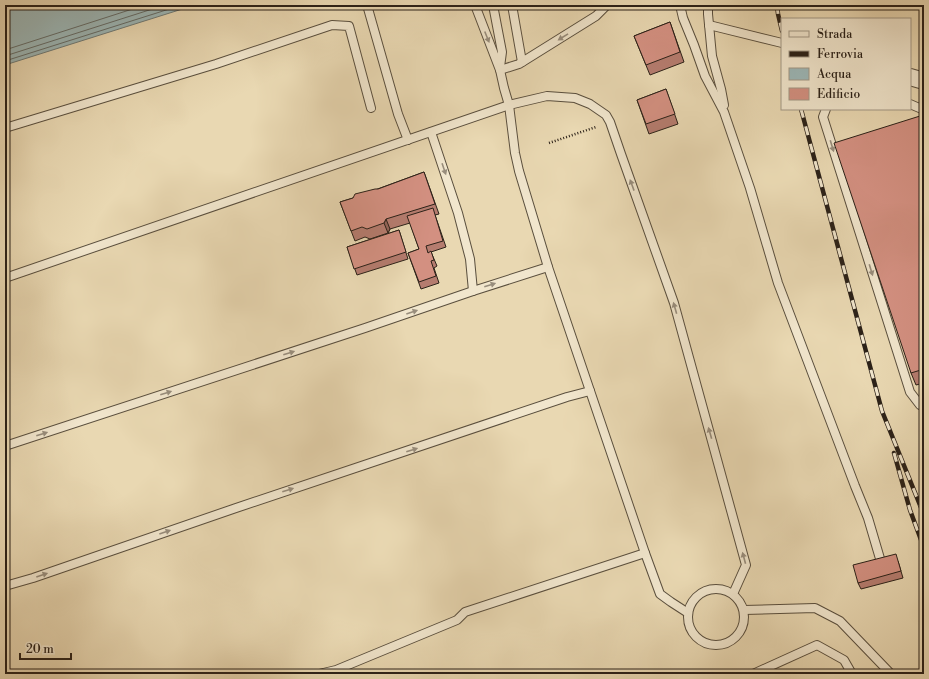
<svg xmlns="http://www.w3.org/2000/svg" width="929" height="679" viewBox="0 0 929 679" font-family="'Libre Bodoni',serif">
  <rect width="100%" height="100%" fill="#e9d8b2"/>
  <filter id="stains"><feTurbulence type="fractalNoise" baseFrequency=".005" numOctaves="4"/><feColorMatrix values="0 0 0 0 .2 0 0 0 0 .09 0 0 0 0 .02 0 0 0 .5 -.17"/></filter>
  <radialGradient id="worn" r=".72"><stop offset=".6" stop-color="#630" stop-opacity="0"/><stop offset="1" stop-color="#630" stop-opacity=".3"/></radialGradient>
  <!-- water -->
  <polygon fill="#9cb7b7" stroke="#6f7b77" points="5,5 195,5 5,65"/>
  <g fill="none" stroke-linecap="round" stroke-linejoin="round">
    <!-- shore -->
    <g stroke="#646c68" stroke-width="1">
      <polyline points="5,50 145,5"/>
      <polyline points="5,56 165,5"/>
      <polyline points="5,61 182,5"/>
    </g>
    <!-- lane casing -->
    <g stroke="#5a4f3e" stroke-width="10">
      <g id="lane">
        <polyline points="367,5 398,114 408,140"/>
        <polyline points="475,5 500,70 504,88 509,105 515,153 519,171 548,267 645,553 660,594 671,602 688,613"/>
        <polyline points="493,5 502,52 500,67"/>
        <polyline points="512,5 522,62"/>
        <polyline points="680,5 683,18 694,45 705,76 724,112 750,188 778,283 855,486 868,518 881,562"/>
        <polyline points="708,5 708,14 712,56 721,89 724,105"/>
        <polyline points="709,25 782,43"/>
        <polyline points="500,70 519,64 596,16 607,5"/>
        <polyline points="910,104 924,110"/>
        <polyline points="826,109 823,117 910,392 920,405 924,407"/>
        <polyline points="5,128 216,64 332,25 349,26 371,108"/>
        <polyline points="431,132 458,213 470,259 473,291 548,267"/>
        <polyline points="5,278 509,105 547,96 575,98 590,104 606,115 610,122 621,154 674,303 746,565 733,594"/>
        <polyline points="5,446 365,328 473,291"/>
        <polyline points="5,586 33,578 236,508 567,397 590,391"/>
        <circle cx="716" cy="617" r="28"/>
        <polyline points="744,610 815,608 840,621 891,674"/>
        <polyline points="319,674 336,670 457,620 465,612 645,553"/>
        <polyline points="753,674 817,645 844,660 852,674"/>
      </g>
    </g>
    <!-- street casing -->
    <g stroke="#5a4f3e" stroke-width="18">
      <polyline id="street" points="910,77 924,81"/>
    </g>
    <!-- path -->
    <polyline stroke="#2b2118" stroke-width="2.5" stroke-dasharray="1 2" stroke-linecap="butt" points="549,143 596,127"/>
    <!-- lane -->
    <use href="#lane" stroke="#f1e6cd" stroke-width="8"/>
    <!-- street -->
    <use href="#street" stroke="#f1e6cd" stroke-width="16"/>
    <!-- rail casing -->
    <g stroke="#2b2118" stroke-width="4.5">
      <g id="rail">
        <polyline points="777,5 778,14 782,31"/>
        <polyline points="801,109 882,411 924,515"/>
        <polyline points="894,453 910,510 924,548"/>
      </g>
    </g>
    <!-- rail -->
    <use href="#rail" stroke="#f1e6cd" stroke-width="3" stroke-dasharray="9" stroke-linecap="butt"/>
  </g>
  <!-- wall -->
  <g fill="#b57c6f" stroke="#2b2118">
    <polygon points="670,22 684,62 650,75 634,36"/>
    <polygon points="666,89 678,124 649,134 637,100"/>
    <polygon points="924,128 924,383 916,385 911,373"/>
    <polygon points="424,172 439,214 435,215 446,247 431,252 437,266 434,268 439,283 421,289 408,253 419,249 410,223 390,229 388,233 370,239 365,237 355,241 340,202 353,198"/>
    <polygon points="399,230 408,259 357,275 347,247"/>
    <polygon points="898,561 903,578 861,589 858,583"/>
  </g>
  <!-- shaded-wall -->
  <polygon fill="#94655a" stroke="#2b2118" points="386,219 390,229 388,233 384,223"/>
  <!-- building -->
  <g fill="#d39081" stroke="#2b2118">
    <polygon points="670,22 680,52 646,65 634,36"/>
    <polygon points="666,89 675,114 646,124 637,100"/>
    <polygon points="920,116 924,129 924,369 911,373 834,143"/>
    <polygon points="424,172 435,204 386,219 384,223 367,229 362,227 351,231 340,202 353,198 355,194 375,189 378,189"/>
    <polygon points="433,208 443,241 426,246 428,253 431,251 434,260 431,261 436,276 419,282 408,253 419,249 407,216"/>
    <polygon points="399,230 406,252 354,269 347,247"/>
    <polygon points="896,554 901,571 858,583 853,565"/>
  </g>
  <!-- one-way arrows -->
  <defs><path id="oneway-solid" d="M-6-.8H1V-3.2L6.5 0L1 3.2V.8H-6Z"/></defs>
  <g fill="#988d7c">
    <use href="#oneway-solid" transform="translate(487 37) rotate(68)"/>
    <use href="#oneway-solid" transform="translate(563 37) rotate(148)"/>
    <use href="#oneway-solid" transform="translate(832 146) rotate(73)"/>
    <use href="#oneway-solid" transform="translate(444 169) rotate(71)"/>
    <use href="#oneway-solid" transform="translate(632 185) rotate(-110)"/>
    <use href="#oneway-solid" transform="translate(871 270) rotate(73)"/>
    <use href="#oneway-solid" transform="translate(490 285) rotate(-18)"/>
    <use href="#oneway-solid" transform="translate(675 308) rotate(-106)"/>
    <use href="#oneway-solid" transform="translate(412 312) rotate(-19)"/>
    <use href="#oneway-solid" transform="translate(289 353) rotate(-18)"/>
    <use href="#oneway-solid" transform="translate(166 393) rotate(-18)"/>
    <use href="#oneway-solid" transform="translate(710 433) rotate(-106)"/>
    <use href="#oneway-solid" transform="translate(42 434) rotate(-18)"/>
    <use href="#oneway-solid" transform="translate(412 450) rotate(-18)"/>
    <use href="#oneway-solid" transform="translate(288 490) rotate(-18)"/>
    <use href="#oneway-solid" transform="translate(165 532) rotate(-19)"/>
    <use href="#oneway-solid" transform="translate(744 558) rotate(-105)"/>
    <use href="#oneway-solid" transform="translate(42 575) rotate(-19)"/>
  </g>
  <!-- margin -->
  <rect width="929" height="679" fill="none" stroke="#e9d8b2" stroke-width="20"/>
  <rect x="6" y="6" width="917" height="667" fill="none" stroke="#2b2118" stroke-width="2"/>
  <rect x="10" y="10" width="909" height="659" fill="none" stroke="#2b2118"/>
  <!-- legend -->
  <rect x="781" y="18" width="130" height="92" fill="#f1e6cd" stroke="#a29785"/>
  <rect x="789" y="31" width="20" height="6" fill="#f1e6cd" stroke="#a29785"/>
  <text x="817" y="38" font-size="12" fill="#2b2118">Strada</text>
  <rect x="789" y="51" width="20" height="6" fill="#2b2118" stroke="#a29785"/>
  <text x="817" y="58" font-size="12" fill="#2b2118">Ferrovia</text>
  <rect x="789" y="68" width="20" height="12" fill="#9cb7b7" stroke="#a29785"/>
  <text x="817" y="78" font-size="12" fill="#2b2118">Acqua</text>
  <rect x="789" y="88" width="20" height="12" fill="#d39081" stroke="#a29785"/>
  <text x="817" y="98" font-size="12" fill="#2b2118">Edificio</text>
  <!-- scale -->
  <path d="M20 653v6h51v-6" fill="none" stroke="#2b2118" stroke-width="2"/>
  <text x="26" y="653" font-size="12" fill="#2b2118" stroke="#f1e6cd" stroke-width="3" paint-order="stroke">20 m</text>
  <rect width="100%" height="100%" filter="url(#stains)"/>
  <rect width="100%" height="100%" fill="url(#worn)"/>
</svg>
